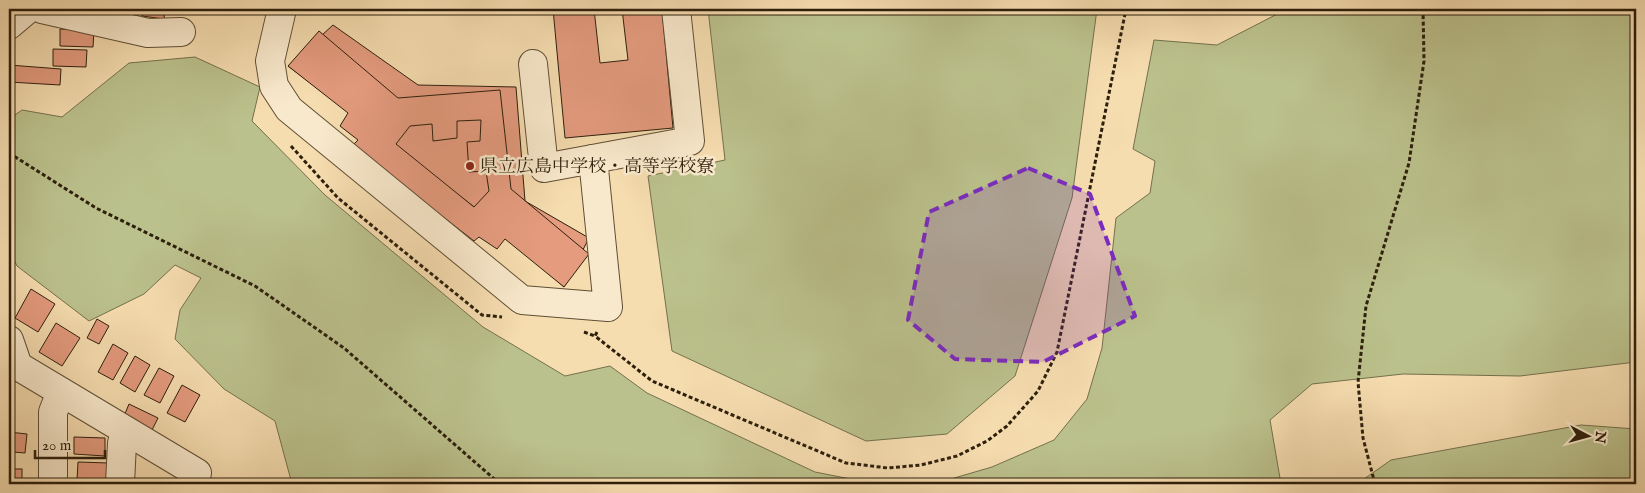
<svg xmlns="http://www.w3.org/2000/svg" width="1645" height="493" viewBox="0 0 1645 493" font-family="'IM FELL English','Noto Serif JP',serif">
  <rect width="100%" height="100%" fill="#f6ddb0"/>
  <filter id="stains"><feTurbulence type="fractalNoise" baseFrequency=".004" numOctaves="4"/><feColorMatrix values="0 0 0 0 .2 0 0 0 0 .09 0 0 0 0 .02 0 0 0 .5 -.17"/></filter>
  <radialGradient id="worn" r=".72"><stop offset=".6" stop-color="#630" stop-opacity="0"/><stop offset="1" stop-color="#630" stop-opacity=".3"/></radialGradient>
  <!-- green -->
  <g fill="#bbc18c" stroke="#74704c">
    <polygon points="708,9 1097,9 1072,198 1015,376 947,434 866,441 672,351 648,176 725,160"/>
    <polygon points="1287,9 1636,9 1636,362 1520,376 1403,374 1312,384 1270,420 1281,484 292,484 275,421 224,389 175,339 180,310 201,278 175,265 144,294 89,321 17,266 9,249 9,119 22,110 62,117 129,63 195,57 260,87 252,121 325,195 483,327 565,376 610,366 647,393 815,472 876,484 937,483 992,467 1054,440 1087,399 1102,348 1116,218 1150,193 1155,161 1133,149 1154,40 1217,45"/>
    <polygon points="1581,425 1636,429 1636,484 1357,484 1391,460"/>
  </g>
  <!-- building -->
  <g fill="#e49b7e" stroke="#2d1f0c" fill-rule="evenodd">
    <polygon points="142,9 165,9 164,19 142,16"/>
    <polygon points="553,9 594,9 600,63 628,60 622,9 662,9 673,128 565,138"/>
    <polygon points="333,25 418,85 516,87 525,201 589,238 564,287 498,225 288,66"/>
    <polygon points="60,29 94,30 93,47 60,46"/>
    <path d="M 319,31 L 398,98 L 500,90 L 511,189 L 589,254 L 564,287 L 505,239 L 497,249 L 479,237 L 474,241 L 352,146 L 358,140 L 340,126 L 348,113 L 288,66 ZM 481,120 L 480,141 L 467,142 L 469,172 L 486,171 L 489,191 L 474,207 L 396,144 L 410,126 L 432,124 L 433,141 L 457,138 L 457,121 Z"/>
    <polygon points="53,49 87,50 86,67 53,66"/>
    <polygon points="9,65 61,69 60,85 9,82"/>
    <polygon points="31,289 55,304 38,332 15,318"/>
    <polygon points="97,319 109,326 99,344 87,338"/>
    <polygon points="56,323 80,338 62,366 39,352"/>
    <polygon points="113,344 128,353 113,380 98,372"/>
    <polygon points="135,356 150,365 135,392 120,383"/>
    <polygon points="159,368 174,376 160,403 144,395"/>
    <polygon points="182,385 200,395 185,422 167,413"/>
    <polygon points="129,404 158,418 150,434 122,421"/>
    <polygon points="9,432 27,434 25,453 13,452 13,463 9,463"/>
    <polygon points="74,437 105,438 105,456 74,454"/>
    <polygon points="78,462 109,463 108,481 77,480"/>
    <rect x="9" y="469" width="13" height="15"/>
  </g>
  <g fill="none" stroke-linecap="round" stroke-linejoin="round">
    <!-- minor casing -->
    <g stroke="#5f4e35" stroke-width="30">
      <g id="minor">
        <polyline points="42,9 148,33 181,32"/>
        <polyline points="282,9 270,61 274,86 289,109 522,300 608,307 593,159"/>
        <polyline points="9,25 28,9"/>
        <polyline points="533,64 544,168 690,141 676,9"/>
        <polyline points="9,340 18,366 197,473"/>
        <polyline points="53,484 53,412 61,392"/>
        <polyline points="120,484 122,443 126,431"/>
      </g>
    </g>
    <!-- path -->
    <g stroke="#2d1f0c" stroke-width="3" stroke-dasharray="4 2.5" stroke-linecap="butt">
      <polyline points="291,146 338,198 482,315 502,317"/>
      <polyline points="9,153 96,208 255,286 344,348 500,484"/>
      <polyline points="584,332 595,336"/>
      <polyline points="597,332 595,336 652,381 846,463 888,468 921,465 957,456 987,441 1007,426 1038,391 1057,352 1126,9"/>
      <polyline points="1375,484 1363,438 1358,382 1366,306 1409,163 1424,61 1423,9"/>
    </g>
    <!-- minor -->
    <use href="#minor" stroke="#f9e9cc" stroke-width="28"/>
  </g>
  <!-- marked area -->
  <path fill="#7b2cbf" fill-opacity="0.2" stroke="#7b2cbf" stroke-width="4" stroke-dasharray="10 6" stroke-linejoin="round" d="M 1028,168 L 1090,194 L 1135,316 L 1043,362 L 955,359 L 908,320 L 929,212 Z"/>
  <!-- markers -->
  <circle fill="#8f2418" stroke="#f9e9cc" stroke-width="2" cx="470" cy="166" r="5"/>
  <g text-anchor="middle" stroke-width="5" stroke-linejoin="round" paint-order="stroke">
    <!-- poi labels -->
    <g font-size="18" fill="#2d1f0c" stroke="#f9e9cc" text-anchor="start">
      <text x="480" y="172">県立広島中学校・高等学校寮</text>
    </g>
  </g>
  <!-- margin -->
  <rect width="1645" height="493" fill="none" stroke="#f6ddb0" stroke-width="30"/>
  <rect x="10" y="10" width="1625" height="473" fill="none" stroke="#2d1f0c" stroke-width="2.5"/>
  <rect x="15" y="15" width="1615" height="463" fill="none" stroke="#2d1f0c"/>
  <!-- north arrow -->
  <g transform="translate(1588 436) rotate(96)" stroke="#f9e9cc" stroke-width="4" paint-order="stroke">
  <path d="M0-4L9 19L0 12L-9 19Z" fill="#2d1f0c"/>
  <text y="-8" font-size="14" font-weight="bold" text-anchor="middle" fill="#2d1f0c">N</text>
  </g>
  <!-- scale -->
  <path d="M35 450v8h70v-8" fill="none" stroke="#2d1f0c" stroke-width="2.5"/>
  <text x="42" y="450" font-size="15" fill="#2d1f0c" stroke="#f9e9cc" stroke-width="4" paint-order="stroke">20 m</text>
  <rect width="100%" height="100%" filter="url(#stains)"/>
  <rect width="100%" height="100%" fill="url(#worn)"/>
</svg>
